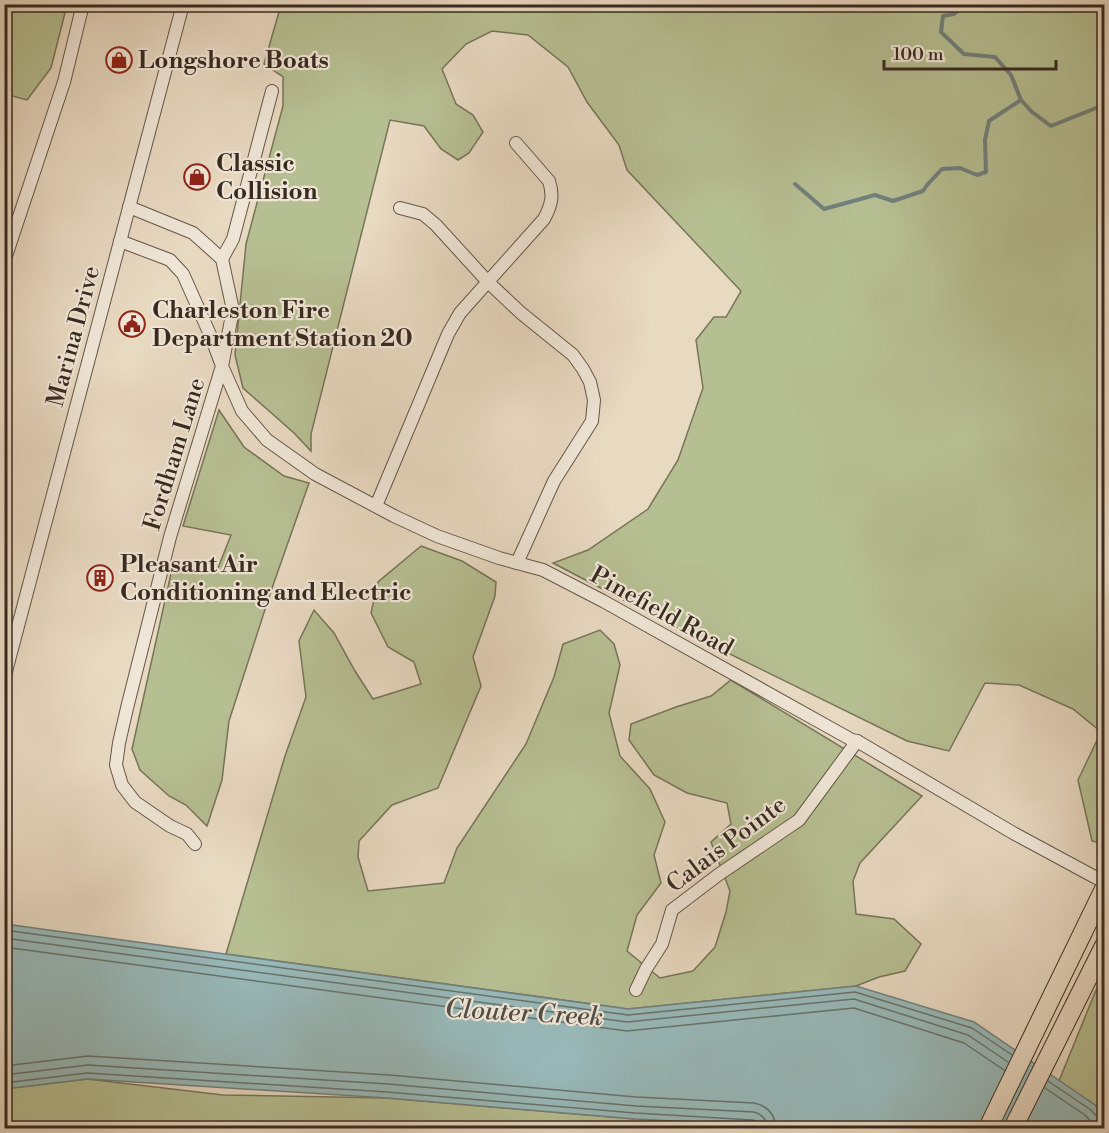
<svg xmlns="http://www.w3.org/2000/svg" width="1109" height="1133" viewBox="0 0 1109 1133" font-family="'Libre Bodoni',serif">
  <rect width="100%" height="100%" fill="#e8d9c1"/>
  <filter id="stains"><feTurbulence type="fractalNoise" baseFrequency=".00333" numOctaves="4"/><feColorMatrix values="0 0 0 0 .2 0 0 0 0 .09 0 0 0 0 .02 0 0 0 .5 -.17"/></filter>
  <radialGradient id="worn" r=".72"><stop offset=".6" stop-color="#630" stop-opacity="0"/><stop offset="1" stop-color="#630" stop-opacity=".3"/></radialGradient>
  <!-- green -->
  <g fill="#b6bf92" stroke="#77745a" stroke-width="1.5">
    <polygon points="4,5 67,5 51,68 27,100 5,94"/>
    <polygon points="281,5 1104,5 1104,844 1092,841 1078,780 1101,732 1073,709 1019,685 985,683 949,751 907,741 681,630 553,563 588,550 648,509 678,460 703,388 696,340 714,317 726,317 741,291 627,170 619,145 587,102 568,67 528,35 492,31 466,44 442,69 456,104 473,115 483,132 469,153 458,160 441,149 424,126 390,120 311,434 311,451 294,433 243,388 235,355 246,244 283,106 283,77 264,64"/>
    <polygon points="219,410 244,447 284,476 309,483 271,591 229,721 222,780 207,826 186,805 169,796 140,770 132,749 172,569 218,568 231,535 183,526"/>
    <polygon points="421,546 462,561 496,582 495,596 473,657 481,686 438,788 392,805 359,841 358,857 368,891 444,883 457,848 526,744 554,677 563,644 600,630 614,644 620,665 609,713 620,756 650,789 665,822 654,855 661,883 637,915 627,951 660,978 693,971 715,947 726,912 730,891 711,842 731,824 727,803 687,793 654,775 629,740 631,724 676,707 711,696 731,680 922,796 860,863 853,881 856,914 894,919 921,944 905,971 879,977 856,986 628,1009 226,954 285,756 306,697 299,641 314,610 334,633 355,671 373,699 421,684 414,662 388,647 371,613 378,582"/>
    <polygon points="1104,979 1104,1116 1095,1105 1059,1081 1096,990"/>
    <polygon points="87,1079 223,1095 387,1098 635,1119 806,1128 5,1128 4,1089"/>
  </g>
  <!-- water -->
  <polygon fill="#98b9b9" stroke="#72807c" stroke-width="1.5" points="5,924 628,1009 856,986 974,1022 1095,1105 1104,1116 1104,1128 806,1128 635,1119 387,1098 87,1079 5,1089"/>
  <g fill="none" stroke-linecap="round" stroke-linejoin="round">
    <!-- shore -->
    <g stroke="#68726d" stroke-width="1.5">
      <polyline points="4,930 628,1015 855,992 972,1028 1012,1055"/>
      <polyline points="4,938 627,1022 854,999 968,1035 1008,1062"/>
      <polyline points="4,947 627,1031 854,1008 964,1043 1004,1070"/>
      <path d="M 4,1066 L 88,1056 L 389,1075 L 636,1097 L 754,1103 C 768,1106 775,1115 776,1128"/>
      <path d="M 4,1075 L 88,1065 L 388,1084 L 636,1106 L 754,1112 C 762,1114 767,1120 767,1128"/>
      <polyline points="1048,1081 1091,1110 1099,1119 1104,1120"/>
      <polyline points="4,1083 87,1073 387,1092 635,1113 753,1120 758,1122 759,1128"/>
      <polyline points="1045,1088 1085,1115 1094,1125 1104,1127"/>
    </g>
    <!-- stream -->
    <g stroke="#72807c" stroke-width="4">
      <polyline points="967,4 954,14 943,16 941,32 964,54 995,57 1011,75 1021,100 1032,112 1051,126 1101,106 1104,106"/>
      <polyline points="795,184 824,209 875,195 893,201 923,191 927,185 942,169 960,168 977,175 986,172 985,140 989,121 1021,100"/>
    </g>
    <!-- minor casing -->
    <g stroke="#645649" stroke-width="14">
      <g id="minor">
        <polyline points="129,207 193,233 222,259 233,310 222,366 242,411 267,440 315,474 394,516 437,536 499,558 543,570 603,601 852,740 857,741 1015,834 1104,882"/>
        <polyline points="400,208 423,214 436,225 488,282 521,313 573,355 583,369 590,382 594,400 592,421 554,481 517,563"/>
        <polyline points="120,241 170,260 183,274 212,339 222,366 170,537 127,708 119,743 116,765 122,785 135,802 170,826 187,834 195,844"/>
        <polyline points="222,259 233,239 272,91"/>
        <polyline points="4,262 64,82 83,4"/>
        <path d="M 376,506 L 448,334 L 460,313 L 544,219 C 551,206 554,196 549,181 L 516,143"/>
        <polyline points="4,679 183,4"/>
        <polyline points="636,990 646,969 662,944 672,910 718,875 799,820 857,741"/>
      </g>
    </g>
    <!-- highway casing -->
    <g stroke="#382a21" stroke-width="20">
      <g id="highway">
        <polyline points="988,1128 1104,889"/>
        <polyline points="1013,1128 1104,946"/>
      </g>
    </g>
    <!-- minor -->
    <use href="#minor" stroke="#f0e6d7" stroke-width="12"/>
    <!-- highway -->
    <use href="#highway" stroke="#e8d9c1" stroke-width="18"/>
  </g>
  <!-- icons -->
  <defs>
    <g id="shop-ring" transform="scale(1.35)"><circle r="9.5" fill="#f0e6d7" stroke="#8f2418" stroke-width="1.5"/><path d="M-5-2.5h2.3a2.7 3.5 0 0 1 5.4 0H5L5.5 6h-11ZM-1.5-2.5h3a1.5 2.3 0 0 0-3 0Z" fill="#8f2418"/></g>
    <g id="civic-ring" transform="scale(1.35)"><circle r="9.5" fill="#f0e6d7" stroke="#8f2418" stroke-width="1.5"/><path d="M-.6-6.5H3V-4.5H.6V-3L4-1V1h2V6H-6V1h2V-1L-.6-3ZM-1.2 2.5V6h2.4V2.5Z" fill="#8f2418"/></g>
    <g id="building-ring" transform="scale(1.35)"><circle r="9.5" fill="#f0e6d7" stroke="#8f2418" stroke-width="1.5"/><path d="M-4-6H4V6H1V3H-1V6H-4ZM-2.5-4.3h1.7v1.8h-1.7ZM.8-4.3h1.7v1.8H.8ZM-2.5-1h1.7V.8h-1.7ZM.8-1h1.7V.8H.8Z" fill="#8f2418"/></g>
  </defs>
  <g fill-rule="evenodd">
    <use href="#shop-ring" x="119" y="60"/>
    <use href="#shop-ring" x="197" y="177"/>
    <use href="#civic-ring" x="132" y="324"/>
    <use href="#building-ring" x="100" y="578"/>
  </g>
  <g text-anchor="middle" stroke-width="4.5" stroke-linejoin="round" paint-order="stroke">
    <!-- poi labels -->
    <g font-size="24" font-weight="bold" fill="#382a21" stroke="#f0e6d7" text-anchor="start">
      <text x="138" y="68">Longshore Boats</text>
      <text x="216" y="171">Classic<tspan x="216" dy="28">Collision</tspan></text>
      <text x="152" y="318">Charleston Fire<tspan x="152" dy="28">Department Station 20</tspan></text>
      <text x="120" y="572">Pleasant Air<tspan x="120" dy="28">Conditioning and Electric</tspan></text>
    </g>
    <!-- street labels -->
    <g font-size="24" fill="#382a21" stroke="#f0e6d7">
      <text transform="translate(73 336) rotate(-75)" y="8">Marina Drive</text>
      <text transform="translate(174 454) rotate(-73)" y="8">Fordham Lane</text>
      <text transform="translate(662 611) rotate(29)" y="8">Pinefield Road</text>
      <text transform="translate(726 844) rotate(-37)" y="8">Calais Pointe</text>
    </g>
    <!-- water labels -->
    <g font-size="26" font-style="italic" fill="#504e47" stroke="#f0e6d7">
      <text transform="translate(524 1012) rotate(3)" y="9">Clouter Creek</text>
    </g>
  </g>
  <!-- margin -->
  <rect width="1109" height="1133" fill="none" stroke="#e8d9c1" stroke-width="24"/>
  <rect x="6" y="6" width="1097" height="1121" fill="none" stroke="#382a21" stroke-width="3"/>
  <rect x="12" y="12" width="1085" height="1109" fill="none" stroke="#382a21" stroke-width="1.5"/>
  <!-- scale -->
  <path d="M884 60v9h172v-9" fill="none" stroke="#382a21" stroke-width="3"/>
  <text x="893" y="60" font-size="18" fill="#382a21" stroke="#f0e6d7" stroke-width="4.5" paint-order="stroke">100 m</text>
  <rect width="100%" height="100%" filter="url(#stains)"/>
  <rect width="100%" height="100%" fill="url(#worn)"/>
</svg>
